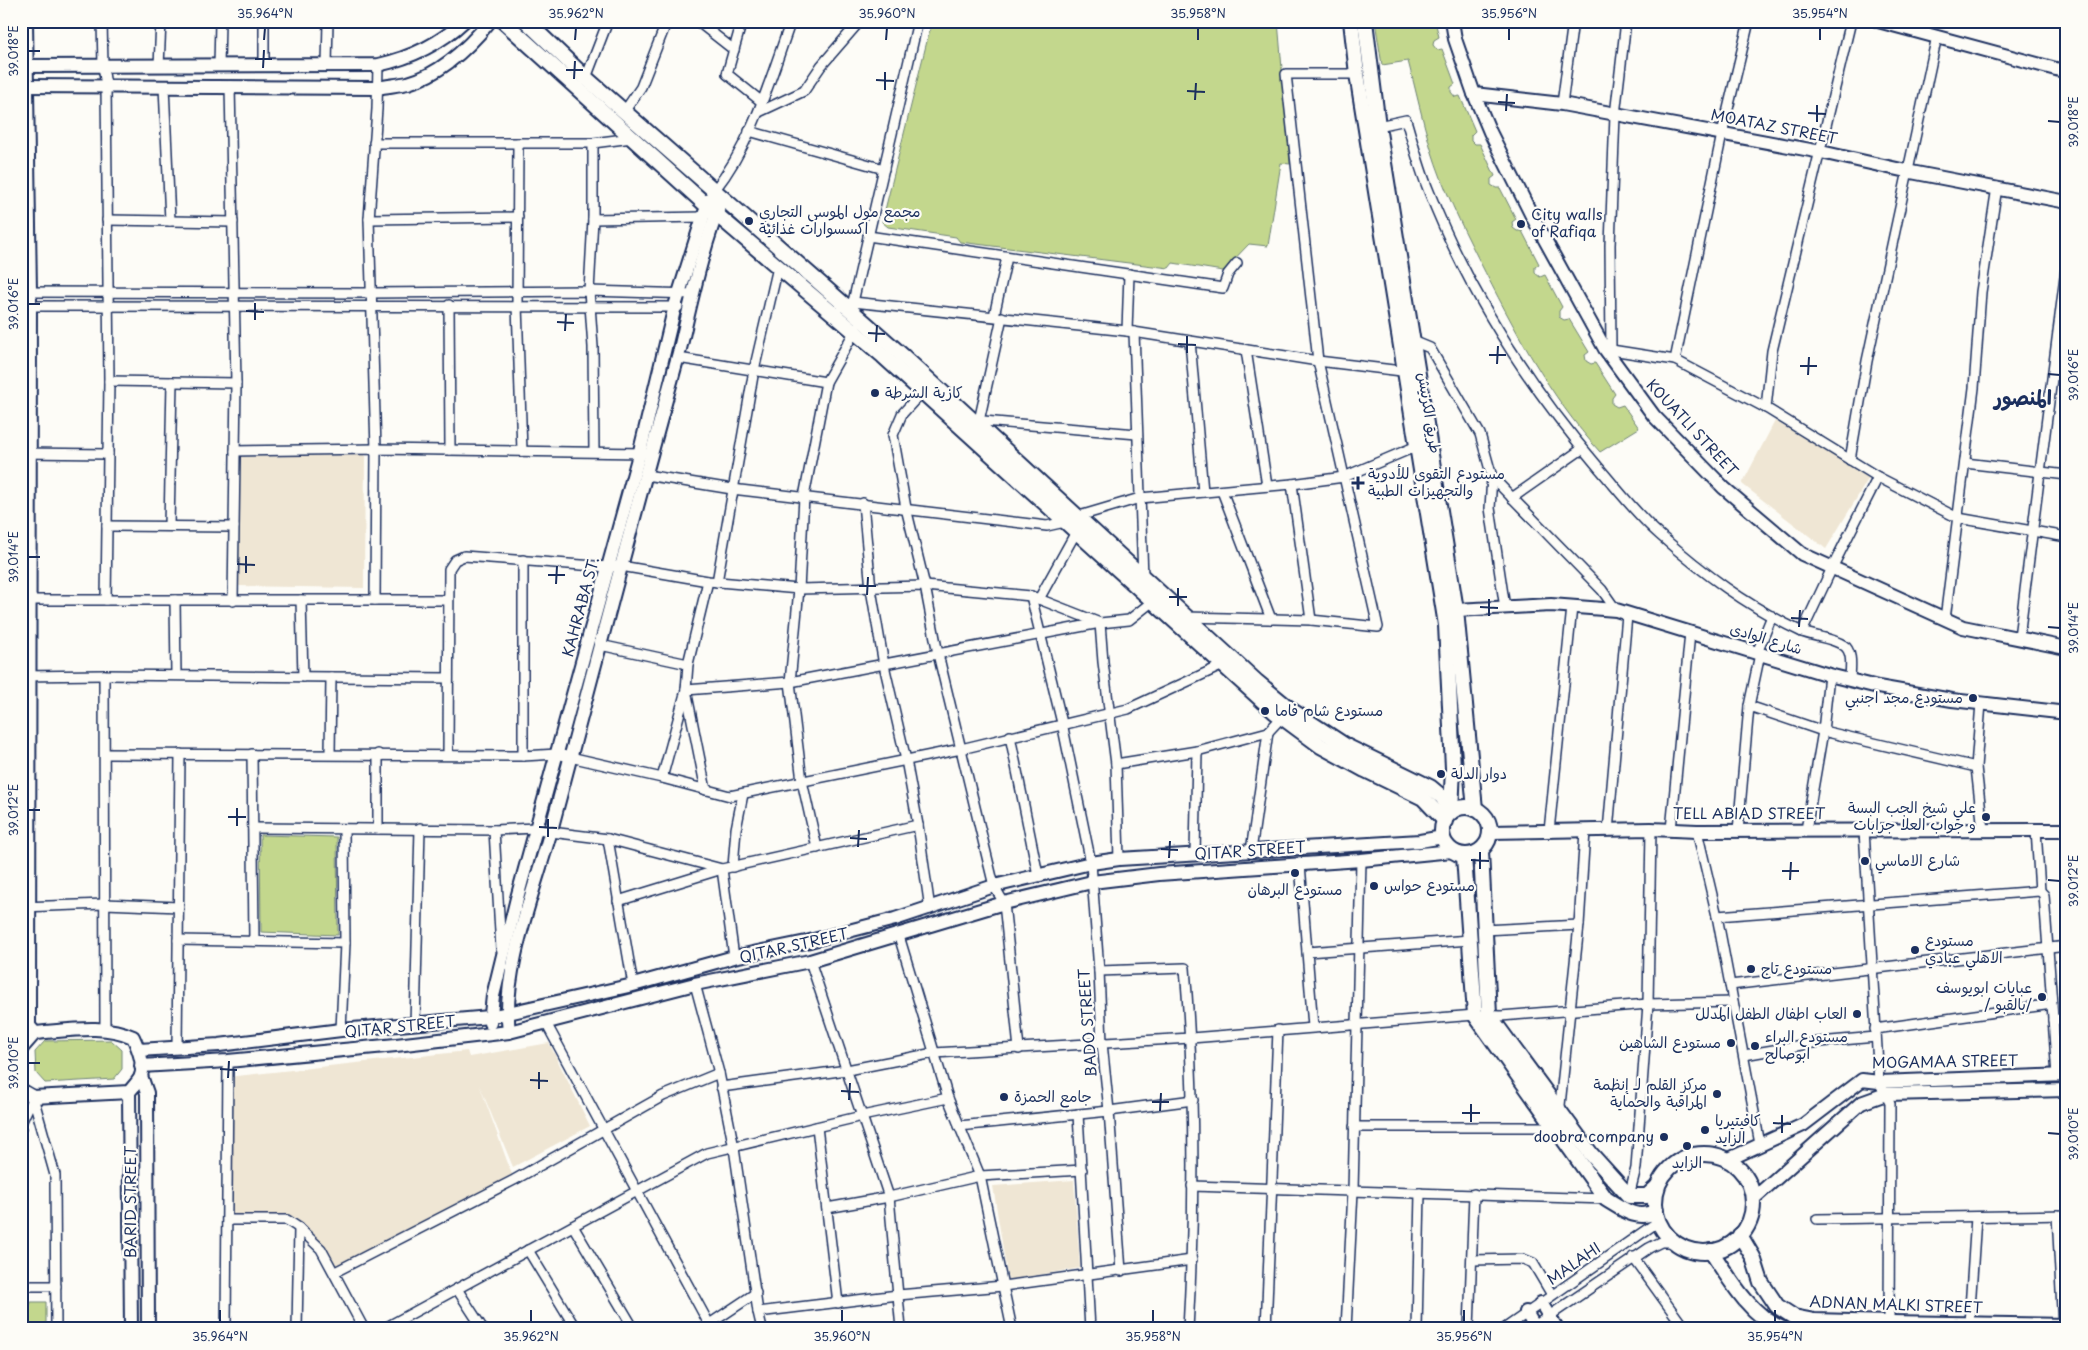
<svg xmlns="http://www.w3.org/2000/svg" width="2088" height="1350" viewBox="0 0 2088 1350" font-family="'Playpen Sans','Playpen Sans Arabic',sans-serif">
  <rect width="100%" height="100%" fill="#fdfcf7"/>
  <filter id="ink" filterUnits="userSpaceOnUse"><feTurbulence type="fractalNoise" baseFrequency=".02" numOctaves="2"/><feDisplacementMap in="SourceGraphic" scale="10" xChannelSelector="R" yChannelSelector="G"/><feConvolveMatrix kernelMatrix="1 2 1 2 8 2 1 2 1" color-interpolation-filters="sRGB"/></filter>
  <g filter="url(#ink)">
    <!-- built -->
    <g fill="#efe6d4">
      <polygon points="1775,421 1870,476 1826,549 1742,484"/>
      <polygon points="365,455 364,588 237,586 238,457"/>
      <polygon points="549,1043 590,1126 513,1167 479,1084 514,1180 335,1272 321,1249 287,1220 228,1220 228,1077 467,1051 469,1057"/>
      <polygon points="1074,1180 1080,1268 1008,1280 993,1186"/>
    </g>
    <!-- green -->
    <g fill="#c3d78d" stroke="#6f8376">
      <polygon points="932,21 1278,21 1290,164 1281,163 1268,246 1249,244 1223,271 1173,263 1169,268 960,242 956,237 888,227 882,222"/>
      <path d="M 1375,21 L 1435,21 L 1439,37 L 1434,40 L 1433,45 L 1437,50 L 1442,49 L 1455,84 L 1451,87 L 1451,92 L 1455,97 L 1460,96 L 1475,131 L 1471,135 L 1471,140 L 1475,144 L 1480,144 L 1495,176 L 1491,179 L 1491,185 L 1496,188 L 1500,188 L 1516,219 L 1512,222 L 1513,228 L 1517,231 L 1522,231 L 1539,264 L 1535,267 L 1535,273 L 1540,277 L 1545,275 L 1562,307 L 1559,311 L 1559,317 L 1564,320 L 1569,319 L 1589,352 L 1585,355 L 1586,361 L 1591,364 L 1595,363 L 1615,394 L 1612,398 L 1612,404 L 1617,407 L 1623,405 L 1639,428 L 1600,452 C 1549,396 1513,327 1479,260 C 1461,224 1443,188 1431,149 C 1422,120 1416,90 1408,61 L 1382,65 Z"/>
      <polygon points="260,835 337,837 338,935 261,932"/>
      <polygon points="111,1040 122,1050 122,1069 114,1079 45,1083 36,1073 35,1052 45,1041"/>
      <polygon points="31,1302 46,1302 46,1329 23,1329"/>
    </g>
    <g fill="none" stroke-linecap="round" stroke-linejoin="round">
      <!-- street casing -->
      <g stroke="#1b2f5e" stroke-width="12">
        <g id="street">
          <polyline points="102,21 103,66 106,86 109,381 106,600"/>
          <polyline points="697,21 734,50"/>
          <polyline points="742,21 727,74 762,102"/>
          <polyline points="327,65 328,21"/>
          <polyline points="159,66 161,21"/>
          <polyline points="219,66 220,21"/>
          <polyline points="264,66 264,21"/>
          <polyline points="586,78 608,21"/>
          <polyline points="164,86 170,221"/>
          <polyline points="230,86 236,383 233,601"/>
          <polyline points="1562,104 1573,21"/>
          <polyline points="624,112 641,87 667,21"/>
          <polyline points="759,112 804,91 821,66 860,21"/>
          <path d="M 1378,126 L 1406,120 C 1413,143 1419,167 1428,189 C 1468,291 1528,385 1599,468 C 1619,491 1637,515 1660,535 C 1703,573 1747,606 1800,631 C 1813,637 1831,637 1843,645 C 1854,651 1850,670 1850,680"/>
          <polyline points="749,131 884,169"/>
          <polyline points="374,143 593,143 632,138"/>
          <polyline points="518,143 517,305 522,451"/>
          <polyline points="593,143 593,219 589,291 593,347 594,451"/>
          <path d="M 714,191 C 753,142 770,79 791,21"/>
          <polyline points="369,219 518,217"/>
          <polyline points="593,219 703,217"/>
          <polyline points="107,220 233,222"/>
          <polyline points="868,236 1223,288 1228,274 1237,263"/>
          <polyline points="21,292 372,293 589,291 693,294"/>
          <polyline points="853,302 918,21"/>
          <polyline points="449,305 450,450"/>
          <polyline points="21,306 678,307"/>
          <polyline points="841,307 853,302 1127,331 1318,361 1410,372"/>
          <polyline points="994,316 1007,257"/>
          <polyline points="1127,331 1129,274"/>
          <polyline points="1134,332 1143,577"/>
          <polyline points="1190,341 1203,492"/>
          <polyline points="1413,341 1430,348 1480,434 1492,477 1602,590 1616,610"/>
          <polyline points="1605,349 1675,360 1766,408 1878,477 1958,518 2067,537"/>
          <polyline points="1611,349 1610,245 1615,115 1626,21"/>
          <polyline points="1246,350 1267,486"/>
          <polyline points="678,358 826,382"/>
          <polyline points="1675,360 1722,134 1749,21"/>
          <polyline points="109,381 236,383"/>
          <polyline points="922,392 902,414 893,435 906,508 925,586 938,654 994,886 1004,903 1019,1049"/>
          <polyline points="1766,408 1772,351 1851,21"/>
          <polyline points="972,420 1137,434"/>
          <polyline points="979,421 1002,317"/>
          <polyline points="235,451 376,449 644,453"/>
          <polyline points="21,453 108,454"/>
          <polyline points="1850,460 1867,361 1937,36"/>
          <polyline points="1965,463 2067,475"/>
          <polyline points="646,475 732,489 1047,526 1065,522"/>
          <polyline points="1492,477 1490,508 1505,608"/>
          <polyline points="1292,484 1311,620"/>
          <polyline points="1222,491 1271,619"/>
          <polyline points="1512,498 1582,449"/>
          <polyline points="863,503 871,589 884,665 906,760 918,825 930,909"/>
          <polyline points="1076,517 1140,498 1292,484 1344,477 1417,446"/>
          <polyline points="107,526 234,527"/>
          <polyline points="169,526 172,382"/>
          <polyline points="717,582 754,370 778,267"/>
          <polyline points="1031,596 1062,723 1091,863 1099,971 1102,1043 1109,1111 1121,1271"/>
          <polyline points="1039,599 1076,532"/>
          <polyline points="30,600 448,600"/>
          <polyline points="175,600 176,675"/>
          <polyline points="301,600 303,677"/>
          <polyline points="375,600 376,449 369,219 377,109 378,65"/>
          <polyline points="1186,617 1311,620 1378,627 1318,361 1286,74 1357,74"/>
          <polyline points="1945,619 1974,388 1981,292 1997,187"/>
          <polyline points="1802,632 1832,568 1878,477"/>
          <polyline points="2019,637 2067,261"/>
          <polyline points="600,645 688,664"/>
          <polyline points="1757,653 1772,616"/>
          <polyline points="1760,654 1749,706 1823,731 1976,767"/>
          <polyline points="104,675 105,1030"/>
          <polyline points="21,676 104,675 448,678"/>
          <polyline points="1981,703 1976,767 1983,830"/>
          <polyline points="1010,736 1038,875"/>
          <polyline points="105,754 523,756 557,754 662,778 730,796 961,749 1128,709 1223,665"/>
          <polyline points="252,754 254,941"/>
          <polyline points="330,754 331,677"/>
          <polyline points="378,754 378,829"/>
          <polyline points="448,754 449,569 455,560 464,556 608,567 621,566 708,581 799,589 925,586 1031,596 1100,623 1103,662 1116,764 1119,859"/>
          <polyline points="523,756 523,560"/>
          <polyline points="1116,764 1197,751 1268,732 1282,717"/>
          <polyline points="662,778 686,690 790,682 1100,623 1129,620 1153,601"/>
          <polyline points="706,790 686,690 688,664 708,581"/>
          <polyline points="253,828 494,830 536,828 551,832 608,839 722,869 734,957"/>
          <polyline points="494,830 501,949"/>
          <polyline points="1671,830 1690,633"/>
          <polyline points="1806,830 1823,731 1829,675"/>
          <polyline points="1864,830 1879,1082 1890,1103 1889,1326"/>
          <polyline points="2036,830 2040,891"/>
          <polyline points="1549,831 1572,607"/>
          <polyline points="1608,831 1627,615"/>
          <polyline points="1697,831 1717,916 1760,1144"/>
          <polyline points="1738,831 1749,706"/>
          <polyline points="608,839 633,985"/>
          <polyline points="817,848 802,781 790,682 799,589 804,497 826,382 856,329"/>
          <polyline points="1251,851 1268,732"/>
          <polyline points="1195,855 1197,751"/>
          <polyline points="1300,864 1313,1027"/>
          <polyline points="733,867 736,829 743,794"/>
          <polyline points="618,901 722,869 918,825"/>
          <polyline points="21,907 105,904 179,907"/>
          <polyline points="1717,916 2040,891 2044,895 2052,1004"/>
          <polyline points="1484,930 1579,925"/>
          <polyline points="899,936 948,1098 980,1176 1012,1329"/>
          <polyline points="178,940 345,943"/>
          <polyline points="1307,952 1470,940"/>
          <polyline points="810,961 889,1197 901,1329"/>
          <path d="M 1099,971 L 1185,968 C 1195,1088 1195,1209 1188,1329"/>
          <polyline points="695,984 719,1073 734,1148 758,1312 762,1329"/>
          <polyline points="1730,985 2067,946"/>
          <polyline points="2053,1020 2067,1018"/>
          <polyline points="546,1023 709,1324"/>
          <polyline points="415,1025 420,828"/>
          <polyline points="1875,1029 2052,1004 2057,1076"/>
          <polyline points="341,1030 345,943 344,830"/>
          <polyline points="177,1048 180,754"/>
          <polyline points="1744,1055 1819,1042 1876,1037"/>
          <polyline points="721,1087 847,1070 934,1053 1191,1038 1475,1015 1501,1016 1648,1004 1733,1002"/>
          <polyline points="33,1097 55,1175 56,1329"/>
          <polyline points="1561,1111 1560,1105 1579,925 1585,831"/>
          <polyline points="1078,1114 1090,1329"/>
          <polyline points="959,1126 1109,1111 1193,1100"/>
          <polyline points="817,1127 838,1303"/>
          <polyline points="1354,1127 1555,1127"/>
          <polyline points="21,1128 21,1123 33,1097"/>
          <polyline points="1192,1186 1606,1199"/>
          <polyline points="1629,1196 1636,1168 1648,1004 1651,829"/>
          <polyline points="827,1208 889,1197 980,1176 1082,1170"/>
          <polyline points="2057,1215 2063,1329"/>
          <polyline points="1817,1219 2067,1215"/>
          <polyline points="228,1220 287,1220 299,1228 321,1249 364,1329"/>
          <polyline points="573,1226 634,1329"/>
          <polyline points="528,1250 576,1329"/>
          <polyline points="1633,1257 1685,1329"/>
          <polyline points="1472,1260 1523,1259 1533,1263 1552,1295"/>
          <polyline points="335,1272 514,1180 663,1096 719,1073"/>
          <polyline points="21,1286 56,1286"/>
          <polyline points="457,1289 483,1329"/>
          <polyline points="758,1312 898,1295 1003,1286 1192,1260"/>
          <polyline points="1969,1324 1976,1217"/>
          <polyline points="226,1329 228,1061"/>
          <polyline points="297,1329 299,1228"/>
          <polyline points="383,1329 707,1153 862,1116 948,1098"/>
          <polyline points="702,1329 756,1293"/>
          <polyline points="1266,1329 1278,1030"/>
          <polyline points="1346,1329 1353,1191 1361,860"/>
          <polyline points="1417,1329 1420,1193"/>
          <polyline points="1469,1329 1474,1194"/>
          <polyline points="1504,1329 1659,1221"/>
          <polyline points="1530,1329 1649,1248 1661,1242 1675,1242"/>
        </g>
      </g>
      <!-- secondary casing -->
      <g stroke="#1b2f5e" stroke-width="16">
        <g id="secondary">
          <polyline points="26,21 30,292 29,1026 35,1033"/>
          <polyline points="1452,21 1455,39 1474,94 1490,132 1533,218 1605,349 1654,416 1724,488 1802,554 1963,627 2061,647 2067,647"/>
          <polyline points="1878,21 2067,72"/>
          <path d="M 21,66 L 378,65 C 410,58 440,44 464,21"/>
          <path d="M 21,86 L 377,88 C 387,86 398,85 408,83 C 441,74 469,47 490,21"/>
          <polyline points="1474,94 1562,104 1821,152 1906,171 2067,202"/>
          <polyline points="1456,610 1551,605 1616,610 1829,675 1878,687 1952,700 2067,713"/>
          <polyline points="1491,832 1651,829 1697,831 2067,830"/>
          <polyline points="490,1023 493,996 517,898 640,451 675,306 703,217 714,191"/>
          <path d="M 509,1032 C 501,970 537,884 553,823 C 595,665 636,507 680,349 C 692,298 703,245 723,197"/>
          <path d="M 21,1049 L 35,1033 C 66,1031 104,1023 133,1037 C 138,1048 145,1064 141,1076 C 139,1081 133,1087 129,1092 L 33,1097 L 21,1090"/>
          <polyline points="139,1050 219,1045 341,1030 490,1017 633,985 734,957 806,942 895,919 994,886 1091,863 1119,859 1420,841 1443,837"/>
          <polyline points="141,1066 228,1061 396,1045 509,1032 695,984 810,961 1004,903 1092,882 1159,874 1361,860 1452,851"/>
          <polyline points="141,1076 147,1093 148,1329"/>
          <polyline points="129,1092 131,1329"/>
          <polyline points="1727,1160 1803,1125 1862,1080 1879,1082 2067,1075"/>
          <polyline points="1752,1200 1861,1103 1886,1094 2067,1090"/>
          <polyline points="1541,1303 1557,1329"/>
          <polyline points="1526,1312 1536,1329"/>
        </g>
      </g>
      <!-- primary casing -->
      <g stroke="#1b2f5e" stroke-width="18">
        <g id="primary">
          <polyline points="503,21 716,214 883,356 1275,712 1321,746 1365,770 1423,798 1445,821"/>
          <polyline points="526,21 586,78 903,356 1257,682 1291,710 1346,746 1430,787 1442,797 1451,812"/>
          <polyline points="1351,21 1357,74 1446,625 1453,768 1451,812"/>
          <polyline points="1365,21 1378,126 1456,610 1475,809"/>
          <circle cx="1466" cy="831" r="24"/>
          <polyline points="1481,851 1489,1015 1591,1154 1629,1196 1647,1196 1657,1187"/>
          <path d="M 1464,856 L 1475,1015 L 1606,1199 C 1621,1208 1638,1222 1656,1211"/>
          <circle cx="1704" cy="1203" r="49"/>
          <polyline points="1740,1235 1753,1257 1761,1282 1777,1306 1794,1317 1814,1321 1890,1323 2067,1326"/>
          <path d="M 1711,1251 C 1730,1280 1750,1315 1782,1329"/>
        </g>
      </g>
      <!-- street -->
      <use href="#street" stroke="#fdfcf7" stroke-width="9"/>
      <!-- secondary -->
      <use href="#secondary" stroke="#fdfcf7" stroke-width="12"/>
      <!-- primary -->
      <use href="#primary" stroke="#fdfcf7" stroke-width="14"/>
    </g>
  </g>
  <!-- ticks -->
  <path fill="none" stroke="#1b2f5e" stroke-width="2" d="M 264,40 L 265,28M 575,40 L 576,28M 886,40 L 887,28M 1198,40 L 1198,28M 1509,40 L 1509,28M 1820,40 L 1820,28M 28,51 L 40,51M 255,59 L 272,59M 263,68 L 264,50M 566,70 L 583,70M 574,79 L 575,61M 876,80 L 894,81M 885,90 L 885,72M 1187,91 L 1205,92M 1195,100 L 1196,83M 1498,102 L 1515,103M 1506,111 L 1507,94M 1808,113 L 1826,114M 2048,121 L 2060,122M 1817,122 L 1817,105M 28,304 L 40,304M 246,311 L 264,312M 255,320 L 255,303M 557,322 L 574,323M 565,331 L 566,314M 868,333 L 885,334M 876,342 L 877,325M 1178,344 L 1196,345M 1187,353 L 1187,336M 1489,355 L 1506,355M 1497,364 L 1498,346M 1800,366 L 1817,366M 2048,374 L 2060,375M 1808,375 L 1809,357M 28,557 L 40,557M 237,564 L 255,565M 246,573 L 246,556M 548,575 L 565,575M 556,584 L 557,566M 859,586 L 876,586M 867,595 L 868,577M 1169,597 L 1187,597M 1178,606 L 1178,588M 1480,607 L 1498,608M 1489,616 L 1489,599M 1791,618 L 1808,619M 1799,627 L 1800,610M 2048,627 L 2060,628M 28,810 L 40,810M 228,817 L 246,817M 237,826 L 237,808M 539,827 L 557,828M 548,837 L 548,819M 850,838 L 867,839M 858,847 L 859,830M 1161,849 L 1178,850M 1169,858 L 1170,841M 1471,860 L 1489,861M 1480,869 L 1480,852M 1782,871 L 1799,871M 1790,880 L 1791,862M 2048,880 L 2060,881M 28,1063 L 40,1063M 220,1069 L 237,1070M 228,1078 L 229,1061M 530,1080 L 548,1081M 539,1089 L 539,1072M 841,1091 L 859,1092M 849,1100 L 850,1083M 1152,1102 L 1169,1102M 1160,1111 L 1161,1093M 1462,1113 L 1480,1113M 1471,1122 L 1471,1104M 1773,1123 L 1791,1124M 1782,1133 L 1782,1115M 2048,1133 L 2060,1134M 220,1322 L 220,1310M 531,1322 L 531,1310M 842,1322 L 842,1310M 1153,1322 L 1153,1310M 1464,1322 L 1464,1310M 1775,1322 L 1775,1310"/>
  <!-- markers -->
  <g fill="#1b2f5e" stroke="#fdfcf7" stroke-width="2">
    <circle cx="749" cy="221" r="5"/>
    <circle cx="1521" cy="224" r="5"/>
    <circle cx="875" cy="393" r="5"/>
    <path d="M1355.5 475.5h5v5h5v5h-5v5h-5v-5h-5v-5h5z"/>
    <circle cx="1973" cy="698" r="5"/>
    <circle cx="1265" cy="711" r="5"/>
    <circle cx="1441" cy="774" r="5"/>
    <circle cx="1986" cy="817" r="5"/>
    <circle cx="1865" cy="861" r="5"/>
    <circle cx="1295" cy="873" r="5"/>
    <circle cx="1374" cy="886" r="5"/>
    <circle cx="1915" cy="950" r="5"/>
    <circle cx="1751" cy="969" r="5"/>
    <circle cx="2042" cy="997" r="5"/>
    <circle cx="1857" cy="1014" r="5"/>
    <circle cx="1731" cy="1043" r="5"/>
    <circle cx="1755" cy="1046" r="5"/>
    <circle cx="1717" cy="1094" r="5"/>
    <circle cx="1004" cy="1097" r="5"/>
    <circle cx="1705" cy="1130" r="5"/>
    <circle cx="1664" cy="1137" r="5"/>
    <circle cx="1687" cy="1146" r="5"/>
  </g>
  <g text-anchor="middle" stroke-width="4.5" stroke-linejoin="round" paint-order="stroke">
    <!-- street labels -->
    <g font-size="15" fill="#1b2f5e" stroke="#fdfcf7">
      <text transform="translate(1774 127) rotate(11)" y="5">MOATAZ STREET</text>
      <text transform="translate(1429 413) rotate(81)" y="5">طريق الكرنيش</text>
      <text transform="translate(1692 428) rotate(47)" y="5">KOUATLI STREET</text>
      <text transform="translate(581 607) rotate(-75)" y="5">KAHRABA ST.</text>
      <text transform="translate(1766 639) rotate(17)" y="5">شارع الوادى</text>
      <text x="1749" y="819">TELL ABIAD STREET</text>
      <text transform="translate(1250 851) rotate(-4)" y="5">QITAR STREET</text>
      <text transform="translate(794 946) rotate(-13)" y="5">QITAR STREET</text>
      <text transform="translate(1088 1023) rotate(-94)" y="5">BADO STREET</text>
      <text transform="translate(400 1027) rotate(-6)" y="5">QITAR STREET</text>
      <text transform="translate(1945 1062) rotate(-1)" y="5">MOGAMAA STREET</text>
      <text transform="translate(131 1202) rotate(-90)" y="5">BARID STREET</text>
      <text transform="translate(1574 1264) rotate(-35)" y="5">MALAHI</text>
      <text transform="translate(1896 1305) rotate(2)" y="5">ADNAN MALKI STREET</text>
    </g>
    <!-- poi labels -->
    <g font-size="15" fill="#1b2f5e" stroke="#fdfcf7" text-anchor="start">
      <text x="759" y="217">مجمع مول الموسى التجاري<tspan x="759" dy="17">اكسسوارات غذائية</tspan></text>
      <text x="1531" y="220">City walls<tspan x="1531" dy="17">of Rafiqa</tspan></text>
      <text x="885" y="398">كازية الشرطة</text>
      <text x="1368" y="479">مستودع التقوى للأدوية<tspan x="1368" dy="17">والتجهيزات الطبية</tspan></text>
      <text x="1963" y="703" text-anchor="end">مستودع مجد اجنبي</text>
      <text x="1275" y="716">مستودع شام فاما</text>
      <text x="1451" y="779">دوار الدلة</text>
      <text x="1976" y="813" text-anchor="end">علي شيخ الجب البسة<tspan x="1976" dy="17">و جواب العلا جرابات</tspan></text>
      <text x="1875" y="866">شارع الاماسي</text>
      <text x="1384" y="891">مستودع حواس</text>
      <text x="1295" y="895" text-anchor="middle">مستودع البرهان</text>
      <text x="1925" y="946">مستودع<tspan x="1925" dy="17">الاهلي عبادي</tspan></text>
      <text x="1761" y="974">مستودع تاج</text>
      <text x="2032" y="993" text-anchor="end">عبايات ابويوسف<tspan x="2032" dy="17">/ بالقبو/</tspan></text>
      <text x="1847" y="1019" text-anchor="end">العاب اطفال الطفل المدلل</text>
      <text x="1765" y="1042">مستودع البراء<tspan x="1765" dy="17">ابوصالح</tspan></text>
      <text x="1721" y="1048" text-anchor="end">مستودع الشاهين</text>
      <text x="1707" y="1090" text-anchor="end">مركز القلم لـ إنظمة<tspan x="1707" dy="17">المراقبة والحماية</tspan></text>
      <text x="1014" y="1102">جامع الحمزة</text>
      <text x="1715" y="1126">كافيتيريا<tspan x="1715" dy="17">الزايد</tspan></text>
      <text x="1654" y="1142" text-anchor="end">doobra company</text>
      <text x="1687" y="1168" text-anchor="middle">الزايد</text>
    </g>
    <!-- district labels -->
    <g font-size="20" font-weight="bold" fill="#1b2f5e" stroke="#fdfcf7">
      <text x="2023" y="405">المنصور</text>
    </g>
  </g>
  <!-- margin -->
  <rect width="2088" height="1350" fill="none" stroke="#fdfcf7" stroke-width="55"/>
  <rect x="28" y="28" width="2032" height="1294" fill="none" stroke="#1b2f5e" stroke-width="2"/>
  <g font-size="12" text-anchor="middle" fill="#1b2f5e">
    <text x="265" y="18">35.964°N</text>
    <text x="576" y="18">35.962°N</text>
    <text x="887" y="18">35.960°N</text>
    <text x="1198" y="18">35.958°N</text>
    <text x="1509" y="18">35.956°N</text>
    <text x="1820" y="18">35.954°N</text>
    <text transform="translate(14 51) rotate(-90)" y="4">39.018°E</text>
    <text transform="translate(2074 122) rotate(-90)" y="4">39.018°E</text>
    <text transform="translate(14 304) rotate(-90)" y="4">39.016°E</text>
    <text transform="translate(2074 375) rotate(-90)" y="4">39.016°E</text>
    <text transform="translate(14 557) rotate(-90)" y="4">39.014°E</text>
    <text transform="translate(2074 628) rotate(-90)" y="4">39.014°E</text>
    <text transform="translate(14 810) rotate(-90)" y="4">39.012°E</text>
    <text transform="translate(2074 881) rotate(-90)" y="4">39.012°E</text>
    <text transform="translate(14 1063) rotate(-90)" y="4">39.010°E</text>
    <text transform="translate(2074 1134) rotate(-90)" y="4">39.010°E</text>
    <text x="220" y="1341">35.964°N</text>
    <text x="531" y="1341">35.962°N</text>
    <text x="842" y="1341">35.960°N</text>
    <text x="1153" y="1341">35.958°N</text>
    <text x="1464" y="1341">35.956°N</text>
    <text x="1775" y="1341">35.954°N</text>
  </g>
</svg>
